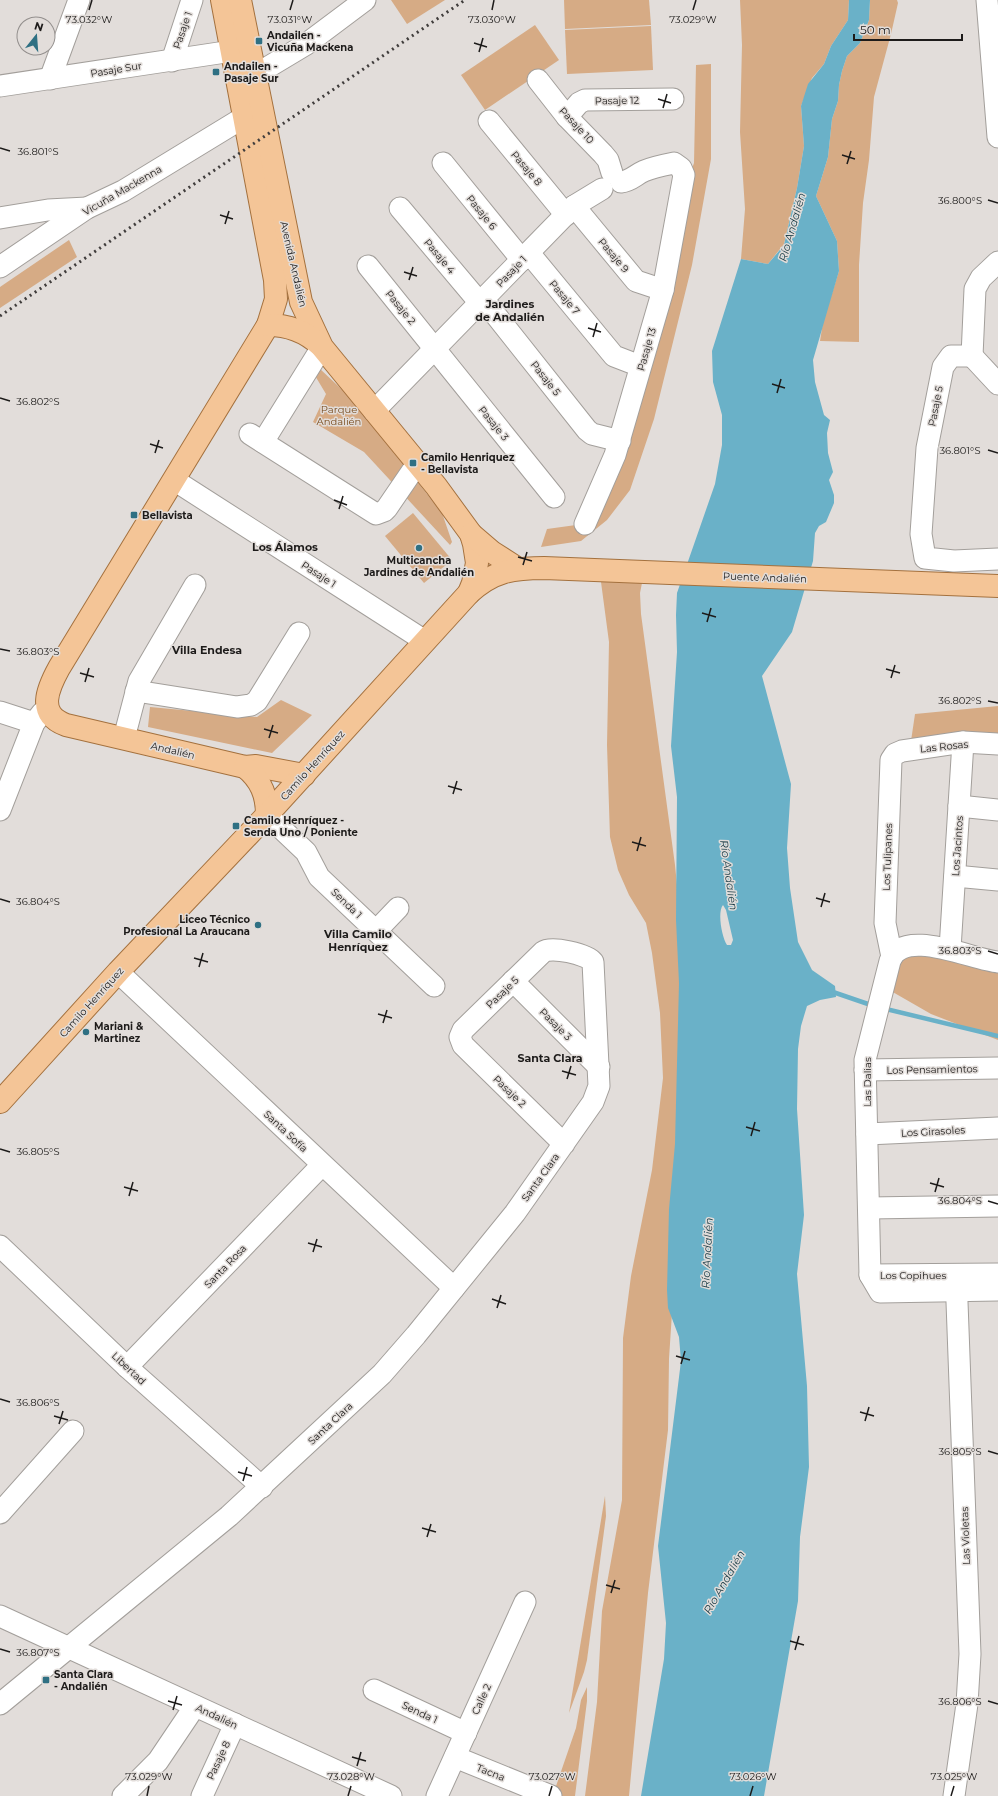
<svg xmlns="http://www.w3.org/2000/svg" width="998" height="1796" viewBox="0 0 998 1796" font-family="Montserrat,sans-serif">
  <rect width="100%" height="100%" fill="#e2ddda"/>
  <!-- green -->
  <g fill="#d6ab85">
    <polygon points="391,0 445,0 407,24"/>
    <polygon points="564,0 649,0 651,25 565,29"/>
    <polygon points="740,0 849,0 848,20 831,46 824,64 812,78 801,106 804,146 797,188 784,244 768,264 741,259 745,209 740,132 742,45"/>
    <polygon points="870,0 897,0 898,3 891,34 874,97 869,160 863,203 859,265 859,342 820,341 823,322 839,271 837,241 816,196 828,157 832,119 838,101 839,85 842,71 847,56 860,43 869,20"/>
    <polygon points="535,25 559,60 485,110 461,75"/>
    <polygon points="651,26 653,70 567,74 565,30"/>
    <polygon points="711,64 711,159 692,265 654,419 630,490 607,520 581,541 541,547 547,529 576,525 597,513 677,211 694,163 696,65"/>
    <polygon points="69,240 77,257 0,308 0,287"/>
    <polygon points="319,368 352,399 442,513 452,542 450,545 364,452 313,422 326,394 314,374"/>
    <polygon points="413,513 452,560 424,583 385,536"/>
    <polygon points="643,578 640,593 641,614 675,865 682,935 677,1236 669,1359 668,1430 648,1593 629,1796 585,1796 597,1702 602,1611 622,1500 623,1338 631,1276 652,1170 663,1078 660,1013 652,953 646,923 629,895 618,870 610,837 607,745 609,642 601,582"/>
    <polygon points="281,700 312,715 272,753 148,727 150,707 257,717"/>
    <polygon points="998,706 998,738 911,741 915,714"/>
    <polygon points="914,955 998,966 998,1040 931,1014 884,987 892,957 910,957"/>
    <polygon points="605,1496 606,1516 587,1660 584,1672 569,1713"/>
    <polygon points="587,1687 587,1701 575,1796 559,1796 555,1789 576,1728 581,1700"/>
  </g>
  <!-- water -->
  <path fill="#6ab1c8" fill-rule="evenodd" d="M 849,0 L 870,0 L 869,20 L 860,43 L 847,56 L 842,71 L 839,85 L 838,101 L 832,119 L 828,157 L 816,196 L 837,241 L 839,271 L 813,360 L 815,382 L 824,415 L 830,420 L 827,433 L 828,453 L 833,472 L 829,480 L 834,495 L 834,503 L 826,522 L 819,526 L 815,533 L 813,561 L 792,632 L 762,676 L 791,784 L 787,848 L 790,888 L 798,942 L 812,970 L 835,986 L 836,997 L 820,1000 L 807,1006 L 801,1026 L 798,1049 L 797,1109 L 804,1215 L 797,1274 L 807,1386 L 809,1467 L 800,1537 L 798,1601 L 764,1796 L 641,1796 L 664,1659 L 666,1623 L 658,1546 L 681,1361 L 679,1337 L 668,1308 L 667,1290 L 669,1209 L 675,1144 L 679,983 L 676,920 L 677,797 L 671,746 L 677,652 L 676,615 L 677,593 L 715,484 L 722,445 L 722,415 L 713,382 L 712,351 L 741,259 L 768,264 L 784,245 L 797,188 L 804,146 L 801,106 L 808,84 L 824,64 L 831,46 L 848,20 ZM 723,905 L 726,910 L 733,940 L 731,945 L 727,945 C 722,938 717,912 723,905 Z"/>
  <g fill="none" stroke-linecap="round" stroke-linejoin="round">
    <!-- stream -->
    <g stroke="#6ab1c8" stroke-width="4.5">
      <polyline points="830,991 868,1004"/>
      <polyline points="886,1009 998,1036"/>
    </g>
    <!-- minor casing -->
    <g stroke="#a39f9b" stroke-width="23">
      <g id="minor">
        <polyline points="987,0 998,137"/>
        <polyline points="172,61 192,0"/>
        <polyline points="255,75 305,45 365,0"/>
        <polyline points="50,79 79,0"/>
        <polyline points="538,80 567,117 603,154 608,160 612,173"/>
        <polyline points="0,86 232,51"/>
        <polyline points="567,117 579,103 585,100 673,99"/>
        <polyline points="489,121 566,215"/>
        <polyline points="443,163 522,260"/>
        <polyline points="574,206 636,281 663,290"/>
        <polyline points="400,208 480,303"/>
        <polyline points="0,218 48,210 87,208"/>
        <polyline points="529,253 614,356 640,366"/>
        <polyline points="368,266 554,497"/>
        <polyline points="0,267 87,208 123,191 246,116"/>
        <polyline points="483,299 587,430 592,434 620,441"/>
        <polyline points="972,356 951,356 943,367 927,448 921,534 925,558 954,561 998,559"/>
        <polyline points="972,356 975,289 981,278 998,262"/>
        <polyline points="972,356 998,384"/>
        <polyline points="374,411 574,206 602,189"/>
        <polyline points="250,434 376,514 384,511 387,508 417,464"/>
        <polyline points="263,442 322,347"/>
        <polyline points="174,480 425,641"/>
        <path d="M 585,524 L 615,455 L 663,290 L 684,175 L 681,168 L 674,163 C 664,165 653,167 644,171 C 635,175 631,181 621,182"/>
        <polyline points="136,691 237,707 251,705 257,701 299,633"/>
        <polyline points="0,712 34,723"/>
        <polyline points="124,738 139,681 195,585"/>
        <polyline points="959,806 998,810"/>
        <polyline points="0,810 34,723 42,713 48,710"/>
        <polyline points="267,815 306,852 319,877 434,986"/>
        <polyline points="955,876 998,880"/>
        <polyline points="376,931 398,908"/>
        <polyline points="950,949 963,742"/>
        <polyline points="892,957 885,923 891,760 895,754 902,751 963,742 998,744"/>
        <path d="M 998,962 C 973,960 902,926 890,961 L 865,1060 L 870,1275 L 880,1292 L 998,1290"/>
        <polyline points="118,972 454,1288"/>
        <polyline points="513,981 599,1067"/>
        <polyline points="865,1070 998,1068"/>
        <polyline points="867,1134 998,1128"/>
        <polyline points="869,1208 998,1206"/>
        <polyline points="0,1246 127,1367 262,1487"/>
        <polyline points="870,1275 998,1274"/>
        <polyline points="127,1367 322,1165"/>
        <polyline points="0,1513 73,1431"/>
        <polyline points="0,1616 391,1796"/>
        <polyline points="374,1690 466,1733"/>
        <path d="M 0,1704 L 229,1516 L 382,1374 L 416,1335 L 515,1213 L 593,1102 L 599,1086 L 593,962 C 587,954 551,946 543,952 L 463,1030 L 460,1037 L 463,1045 L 564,1144"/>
        <polyline points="455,1757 551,1796"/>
        <polyline points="123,1796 158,1761 195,1706"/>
        <polyline points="202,1796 235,1724"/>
        <polyline points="437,1796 525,1602"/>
        <polyline points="954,1796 967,1704 970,1654 956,1275"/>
      </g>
    </g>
    <!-- major casing -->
    <g stroke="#a4713e" stroke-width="24">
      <g id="major">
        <path d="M 222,0 L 275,280 L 276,299 L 268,325 L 59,668 C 48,688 36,714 66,725 L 245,767 L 256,766 L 304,775"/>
        <polyline points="240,0 301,302 322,347 436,486 471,534 474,544 477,563 473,583 469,593"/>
        <path d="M 268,325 C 288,325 305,331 320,345"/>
        <polyline points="471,534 492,552 517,568"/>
        <path d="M 245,767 C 261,780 267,795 267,815"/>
        <path d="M 0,1102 L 118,972 L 267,815 L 469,593 C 493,571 513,568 544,568 L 998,586"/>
      </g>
    </g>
    <!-- minor -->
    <use href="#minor" stroke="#fff" stroke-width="21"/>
    <!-- major -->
    <use href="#major" stroke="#f4c597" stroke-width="22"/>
    <!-- rail -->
    <polyline stroke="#403d3c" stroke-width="3" stroke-dasharray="2 4" stroke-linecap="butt" points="0,316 465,0"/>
  </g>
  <!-- ticks -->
  <path fill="none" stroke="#1d1b1a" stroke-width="1.5" d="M 89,10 L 92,0M 290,10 L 293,0M 492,10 L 494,0M 693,10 L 696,0M 474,43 L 487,47M 479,52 L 483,38M 658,99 L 671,103M 663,108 L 667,94M 0,148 L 10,151M 842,155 L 855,159M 847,164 L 851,151M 988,200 L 998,203M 220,215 L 233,219M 225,224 L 229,211M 404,272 L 417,276M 409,280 L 413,267M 588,328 L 601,332M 593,337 L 597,323M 772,384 L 785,388M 777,393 L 781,379M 0,398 L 10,401M 150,444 L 163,448M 988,450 L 998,453M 155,453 L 159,440M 334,500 L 347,505M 339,509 L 343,496M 518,557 L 532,561M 523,565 L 527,552M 702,613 L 716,617M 707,622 L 711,608M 0,649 L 10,651M 886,669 L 900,673M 80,673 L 94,677M 891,678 L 895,665M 85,682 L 89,668M 988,701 L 998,703M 264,729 L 278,733M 269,738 L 273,725M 448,786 L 462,790M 453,794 L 457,781M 632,842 L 646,846M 637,851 L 641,837M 816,898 L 830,902M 0,899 L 10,902M 821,907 L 825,893M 988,951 L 998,954M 194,958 L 208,962M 199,967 L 203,953M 378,1014 L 392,1018M 383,1023 L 387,1010M 562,1071 L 576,1075M 567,1079 L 571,1066M 746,1127 L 760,1131M 751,1136 L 755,1122M 0,1149 L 10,1152M 930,1183 L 944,1187M 124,1187 L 138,1191M 935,1192 L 939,1178M 129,1196 L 133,1182M 988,1201 L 998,1204M 308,1243 L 322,1247M 313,1252 L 317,1239M 492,1299 L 506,1304M 497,1308 L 501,1295M 676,1356 L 690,1360M 681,1364 L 685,1351M 0,1399 L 10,1402M 860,1412 L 874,1416M 54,1416 L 68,1420M 865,1421 L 869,1407M 59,1424 L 63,1411M 988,1451 L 998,1454M 238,1472 L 252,1476M 243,1481 L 247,1467M 422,1528 L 436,1532M 427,1537 L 431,1524M 606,1585 L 620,1589M 611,1593 L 615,1580M 790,1641 L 804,1645M 0,1649 L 10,1652M 795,1650 L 799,1636M 168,1701 L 182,1705M 988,1701 L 998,1704M 173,1710 L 177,1696M 352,1757 L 366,1761M 357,1766 L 361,1752M 147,1796 L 149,1786M 348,1796 L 351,1786M 549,1796 L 552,1786M 750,1796 L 753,1786M 951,1796 L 954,1786"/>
  <!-- markers -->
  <g fill="#2f7083" stroke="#e2ddda" stroke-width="1.5">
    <rect x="255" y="37" width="8" height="8" rx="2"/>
    <rect x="212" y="68" width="8" height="8" rx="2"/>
    <rect x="409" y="459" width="8" height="8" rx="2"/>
    <rect x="130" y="511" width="8" height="8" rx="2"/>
    <circle cx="419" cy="548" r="4"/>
    <rect x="232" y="822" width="8" height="8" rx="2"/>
    <circle cx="258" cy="925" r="4"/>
    <circle cx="86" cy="1032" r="4"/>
    <rect x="42" y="1676" width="8" height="8" rx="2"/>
  </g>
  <g text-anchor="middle" stroke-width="3" stroke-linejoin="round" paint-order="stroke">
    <!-- street labels -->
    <g font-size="10" fill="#1d1b1a" stroke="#e2ddda">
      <text transform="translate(182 30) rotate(-71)" y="4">Pasaje 1</text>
      <text transform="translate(116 69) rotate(-9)" y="4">Pasaje Sur</text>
      <text transform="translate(617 100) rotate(-1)" y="4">Pasaje 12</text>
      <text transform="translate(577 125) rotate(47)" y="4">Pasaje 10</text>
      <text transform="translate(527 168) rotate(50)" y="4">Pasaje 8</text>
      <text transform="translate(122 190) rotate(-30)" y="4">Vicuña Mackenna</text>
      <text transform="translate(482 212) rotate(51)" y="4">Pasaje 6</text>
      <text transform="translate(614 255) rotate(50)" y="4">Pasaje 9</text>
      <text transform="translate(440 256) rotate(50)" y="4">Pasaje 4</text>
      <text transform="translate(294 264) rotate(77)" y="4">Avenida Andalién</text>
      <text transform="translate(511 271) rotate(-46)" y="4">Pasaje 1</text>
      <text transform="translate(565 297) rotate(50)" y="4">Pasaje 7</text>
      <text transform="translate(401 307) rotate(51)" y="4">Pasaje 2</text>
      <text transform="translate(646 349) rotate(-74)" y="4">Pasaje 13</text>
      <text transform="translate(546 378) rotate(52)" y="4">Pasaje 5</text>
      <text transform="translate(935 406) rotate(-79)" y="4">Pasaje 5</text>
      <text transform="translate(494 423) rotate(51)" y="4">Pasaje 3</text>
      <text transform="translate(319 574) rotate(33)" y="4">Pasaje 1</text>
      <text transform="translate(765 577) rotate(2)" y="4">Puente Andalién</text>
      <text transform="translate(944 746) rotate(-6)" y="4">Las Rosas</text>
      <text transform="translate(173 750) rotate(13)" y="4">Andalién</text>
      <text transform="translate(312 765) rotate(-48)" y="4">Camilo Henríquez</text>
      <text transform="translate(957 846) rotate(-86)" y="4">Los Jacintos</text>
      <text transform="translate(887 857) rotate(-88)" y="4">Los Tulipanes</text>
      <text transform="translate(347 903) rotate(44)" y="4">Senda 1</text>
      <text transform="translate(502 992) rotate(-44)" y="4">Pasaje 5</text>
      <text transform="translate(91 1002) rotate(-48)" y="4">Camilo Henríquez</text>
      <text transform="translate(556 1024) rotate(45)" y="4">Pasaje 3</text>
      <text transform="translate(932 1069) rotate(-1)" y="4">Los Pensamientos</text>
      <text transform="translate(867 1082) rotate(-90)" y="4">Las Dalias</text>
      <text transform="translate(510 1091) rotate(44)" y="4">Pasaje 2</text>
      <text transform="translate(286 1131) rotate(43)" y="4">Santa Sofía</text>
      <text transform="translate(933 1131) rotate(-3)" y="4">Los Girasoles</text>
      <text transform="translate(540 1177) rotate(-54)" y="4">Santa Clara</text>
      <text transform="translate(225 1266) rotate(-46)" y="4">Santa Rosa</text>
      <text x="913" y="1279">Los Copihues</text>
      <text transform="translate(129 1368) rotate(43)" y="4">Libertad</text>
      <text transform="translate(330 1423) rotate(-43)" y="4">Santa Clara</text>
      <text transform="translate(965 1536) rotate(-92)" y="4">Las Violetas</text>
      <text transform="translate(481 1699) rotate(-65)" y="4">Calle 2</text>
      <text transform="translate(420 1712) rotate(25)" y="4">Senda 1</text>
      <text transform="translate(217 1716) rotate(25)" y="4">Andalién</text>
      <text transform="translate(218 1760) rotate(-65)" y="4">Pasaje 8</text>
      <text transform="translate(491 1772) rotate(22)" y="4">Tacna</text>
    </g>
    <!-- poi labels -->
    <g font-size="10" font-weight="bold" fill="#1d1b1a" stroke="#e2ddda" text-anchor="start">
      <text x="267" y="39">Andailen -<tspan x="267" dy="12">Vicuña Mackena</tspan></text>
      <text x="224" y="70">Andailen -<tspan x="224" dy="12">Pasaje Sur</tspan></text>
      <text x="421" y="461">Camilo Henriquez<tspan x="421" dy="12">- Bellavista</tspan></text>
      <text x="142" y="519">Bellavista</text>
      <text x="419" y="564" text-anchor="middle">Multicancha<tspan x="419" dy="12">Jardines de Andalién</tspan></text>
      <text x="244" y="824">Camilo Henríquez -<tspan x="244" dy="12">Senda Uno / Poniente</tspan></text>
      <text x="250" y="923" text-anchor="end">Liceo Técnico<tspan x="250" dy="12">Profesional La Araucana</tspan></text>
      <text x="94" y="1030">Mariani &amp;<tspan x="94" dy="12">Martinez</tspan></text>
      <text x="54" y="1678">Santa Clara<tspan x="54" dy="12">- Andalién</tspan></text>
    </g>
    <!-- park labels -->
    <g font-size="10" fill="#784a1b" stroke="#e2ddda">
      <text x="339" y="413">Parque<tspan x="339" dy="12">Andalién</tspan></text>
    </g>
    <!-- water labels -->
    <g font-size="11" font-style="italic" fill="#183a44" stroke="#e2ddda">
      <text transform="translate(792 227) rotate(-74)" y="4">Río Andalién</text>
      <text transform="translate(729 875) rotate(82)" y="4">Río Andalién</text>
      <text transform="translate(707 1253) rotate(-87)" y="4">Río Andalién</text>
      <text transform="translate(724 1582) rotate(-60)" y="4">Río Andalién</text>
    </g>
    <!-- neighbourhood labels -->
    <g font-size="11" font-weight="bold" fill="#1d1b1a" stroke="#e2ddda">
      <text x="510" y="308">Jardines<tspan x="510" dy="13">de Andalién</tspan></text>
      <text x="285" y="551">Los Álamos</text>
      <text x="207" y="654">Villa Endesa</text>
      <text x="358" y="938">Villa Camilo<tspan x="358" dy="13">Henríquez</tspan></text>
      <text x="550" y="1062">Santa Clara</text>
    </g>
  </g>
  <g font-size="10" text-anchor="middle" fill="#1d1b1a" stroke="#e2ddda" stroke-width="3" stroke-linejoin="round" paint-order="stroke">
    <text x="89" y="23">73.032°W</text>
    <text x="290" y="23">73.031°W</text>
    <text x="492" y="23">73.030°W</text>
    <text x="693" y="23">73.029°W</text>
    <text x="38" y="155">36.801°S</text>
    <text x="960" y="204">36.800°S</text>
    <text x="38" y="405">36.802°S</text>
    <text x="960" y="454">36.801°S</text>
    <text x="38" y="655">36.803°S</text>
    <text x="960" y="704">36.802°S</text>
    <text x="38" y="905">36.804°S</text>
    <text x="960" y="954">36.803°S</text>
    <text x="38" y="1155">36.805°S</text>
    <text x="960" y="1204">36.804°S</text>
    <text x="38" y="1406">36.806°S</text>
    <text x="960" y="1455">36.805°S</text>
    <text x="38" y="1656">36.807°S</text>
    <text x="960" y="1705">36.806°S</text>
    <text x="149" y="1780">73.029°W</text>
    <text x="351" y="1780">73.028°W</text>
    <text x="552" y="1780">73.027°W</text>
    <text x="753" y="1780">73.026°W</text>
    <text x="954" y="1780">73.025°W</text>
  </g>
  <!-- north arrow -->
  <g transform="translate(36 36) rotate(17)"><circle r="19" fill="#e2ddda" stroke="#938f8d"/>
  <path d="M0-3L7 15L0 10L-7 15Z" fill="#2f7083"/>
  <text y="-6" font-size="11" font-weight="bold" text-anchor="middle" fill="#1d1b1a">N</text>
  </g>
  <!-- scale -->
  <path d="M854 34v6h108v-6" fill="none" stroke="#1d1b1a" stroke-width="2"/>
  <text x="860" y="34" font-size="12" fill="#1d1b1a" stroke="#e2ddda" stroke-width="3" paint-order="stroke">50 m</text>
</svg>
